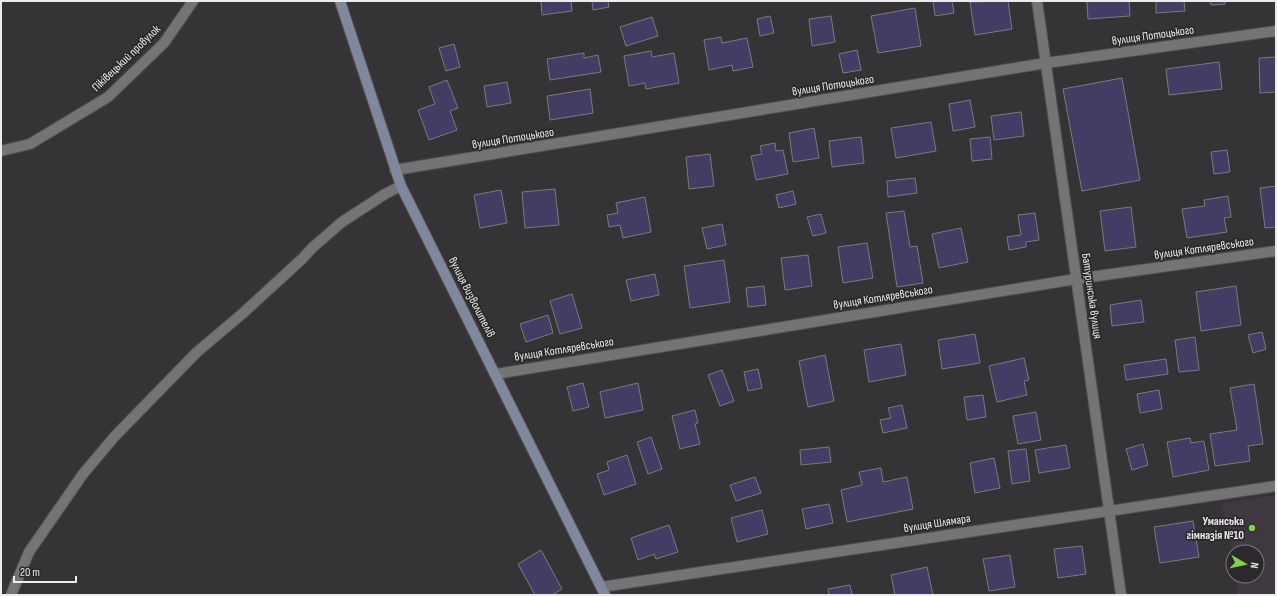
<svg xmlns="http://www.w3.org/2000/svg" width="1277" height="596" viewBox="0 0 1277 596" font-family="'Sofia Sans Condensed',sans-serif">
  <rect width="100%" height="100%" fill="#353336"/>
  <!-- built -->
  <polygon fill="#403840" points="1276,495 1276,595 1237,595 1236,576 1257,576 1257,552 1233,552 1222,503"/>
  <!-- building -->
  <g fill="#433d63" stroke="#7b7a7f">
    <polygon points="541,1 571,1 572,11 542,15"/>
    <polygon points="592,1 608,1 609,7 593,10"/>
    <polygon points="933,1 952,1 954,13 935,16"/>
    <polygon points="1008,1 1012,29 975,35 970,2"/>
    <polygon points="1087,1 1129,1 1130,16 1088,19"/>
    <polygon points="1156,1 1184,1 1185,11 1156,13"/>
    <polygon points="1210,1 1225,1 1225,4 1211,5"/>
    <polygon points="915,8 921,46 878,53 871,16"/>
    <polygon points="770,16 774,33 760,36 757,19"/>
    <polygon points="831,16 835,42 812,46 809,19"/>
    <polygon points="652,17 658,36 626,46 620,27"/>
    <polygon points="721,37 722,43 747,38 753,67 733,71 732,65 709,70 704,40"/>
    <polygon points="454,44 460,67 446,71 439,48"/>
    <polygon points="857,50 861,70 843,73 839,54"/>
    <polygon points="651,51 652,57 674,53 679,83 646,89 645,83 629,86 624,56"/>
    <polygon points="584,53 584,58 598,55 601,72 550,80 547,59"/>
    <polygon points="1276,57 1276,92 1260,93 1259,58"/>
    <polygon points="1219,62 1222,89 1169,95 1166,69"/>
    <polygon points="1122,78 1140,180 1082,191 1063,89"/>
    <polygon points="447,80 458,108 450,111 457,130 429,140 418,110 435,104 429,87"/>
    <polygon points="507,82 511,103 487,107 484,86"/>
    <polygon points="590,89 593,113 550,120 547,96"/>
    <polygon points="970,100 975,127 953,131 949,104"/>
    <polygon points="1021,112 1024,136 994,140 991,116"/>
    <polygon points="931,122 936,151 896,158 891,128"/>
    <polygon points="814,128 819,158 793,162 789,133"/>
    <polygon points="861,137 864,163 832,167 829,141"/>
    <polygon points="990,137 992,159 972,161 970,139"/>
    <polygon points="775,143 776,151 783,150 788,174 756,180 751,156 762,154 760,146"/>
    <polygon points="1227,150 1230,172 1214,174 1211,152"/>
    <polygon points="710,154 714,186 689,189 686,157"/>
    <polygon points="915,178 917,193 888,197 887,181"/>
    <polygon points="1276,186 1276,227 1265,228 1260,188"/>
    <polygon points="555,189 559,225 525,228 522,192"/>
    <polygon points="501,190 507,223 480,228 474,195"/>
    <polygon points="793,191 796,204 779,208 776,195"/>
    <polygon points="1228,196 1231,217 1224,218 1227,232 1187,238 1182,209 1205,206 1204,200"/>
    <polygon points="645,197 651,232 623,238 620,225 609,227 607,215 618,213 616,203"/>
    <polygon points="1131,207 1136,247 1105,251 1100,211"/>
    <polygon points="904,211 910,247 917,246 923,283 897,287 886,213"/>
    <polygon points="1035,213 1039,240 1026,242 1026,247 1009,250 1007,237 1021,235 1018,215"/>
    <polygon points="821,214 826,233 813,236 807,217"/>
    <polygon points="722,224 726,245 707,249 702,228"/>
    <polygon points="961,228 968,262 939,268 932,234"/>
    <polygon points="867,243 873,278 843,283 838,247"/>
    <polygon points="808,255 812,286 785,290 781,258"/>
    <polygon points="724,260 730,302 690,308 684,266"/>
    <polygon points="655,274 659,295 631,301 626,280"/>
    <polygon points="764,286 766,305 748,307 746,288"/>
    <polygon points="1236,286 1241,325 1201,331 1196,292"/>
    <polygon points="572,294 582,328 560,334 550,301"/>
    <polygon points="1141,300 1144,322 1112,326 1110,305"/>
    <polygon points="548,315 553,333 526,342 520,324"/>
    <polygon points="1262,332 1266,349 1253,353 1248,335"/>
    <polygon points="975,334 980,363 942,369 938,340"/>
    <polygon points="1195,337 1199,370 1179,372 1175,340"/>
    <polygon points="901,344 906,375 869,382 864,350"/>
    <polygon points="825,355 834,401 808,407 799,361"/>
    <polygon points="1024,358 1029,380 1024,381 1027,395 997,402 989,366"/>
    <polygon points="1166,359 1168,374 1126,380 1124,365"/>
    <polygon points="758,369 762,388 748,391 744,372"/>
    <polygon points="722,370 734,401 720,406 708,375"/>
    <polygon points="583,383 589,407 573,411 567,387"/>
    <polygon points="638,383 643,410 605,418 600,392"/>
    <polygon points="1254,384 1263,444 1248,446 1250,461 1215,466 1210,434 1237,430 1230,388"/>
    <polygon points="1159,390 1162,409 1140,413 1137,394"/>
    <polygon points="983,395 986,417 967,420 964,397"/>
    <polygon points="902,405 907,428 883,433 880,420 891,418 888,408"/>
    <polygon points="695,410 698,423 695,424 700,444 680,449 672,416"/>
    <polygon points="1036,412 1041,440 1018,444 1013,416"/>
    <polygon points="651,437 662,469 648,474 637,442"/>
    <polygon points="1190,438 1191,443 1204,441 1209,470 1173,477 1167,442"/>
    <polygon points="1143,444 1148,465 1132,470 1126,449"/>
    <polygon points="1066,445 1070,468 1039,473 1035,450"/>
    <polygon points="829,447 831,462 801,465 800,450"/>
    <polygon points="1026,449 1030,481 1012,484 1008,451"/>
    <polygon points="627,455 636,484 604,495 597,474 609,470 607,462"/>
    <polygon points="994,458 1000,488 975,493 970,463"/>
    <polygon points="881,468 883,482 907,477 913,509 847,522 841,490 862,485 859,472"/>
    <polygon points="755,477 761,493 736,501 730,485"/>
    <polygon points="829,504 833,523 806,529 802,509"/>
    <polygon points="762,510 768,534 737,542 731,518"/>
    <polygon points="1193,521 1199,557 1160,563 1154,527"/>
    <polygon points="669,525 678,552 656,559 654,554 638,560 631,538"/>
    <polygon points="1082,546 1086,574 1058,578 1054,549"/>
    <polygon points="541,550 562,589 552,595 535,595 518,564"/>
    <polygon points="1010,555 1015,587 989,591 983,559"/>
    <polygon points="927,567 933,595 895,595 891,575"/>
    <polygon points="850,585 852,595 829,595 828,589"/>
  </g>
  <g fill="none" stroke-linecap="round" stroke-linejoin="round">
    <!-- street casing -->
    <g stroke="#535053" stroke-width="12">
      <g id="street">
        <polyline points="1037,1 1121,595"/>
        <polyline points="1,151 30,144 108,97 164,43 193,1"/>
        <polyline points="395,170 1046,63 1276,31"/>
        <polyline points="496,374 1076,279 1276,251"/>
        <polyline points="601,587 1276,486"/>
        <polyline points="11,595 29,552 83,474 115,436 197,352 242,314 302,259 312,248 342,222 385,194 401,186"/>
      </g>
    </g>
    <!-- secondary casing -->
    <g stroke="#535053" stroke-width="12">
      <polyline id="secondary" points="340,1 401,186 605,595"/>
    </g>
    <!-- street -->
    <use href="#street" stroke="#767376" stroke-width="10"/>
    <!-- secondary -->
    <use href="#secondary" stroke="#80889e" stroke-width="10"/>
  </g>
  <!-- markers -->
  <circle fill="#85cf4c" stroke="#2b292b" stroke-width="1.5" cx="1252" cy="528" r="4"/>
  <g text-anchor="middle" stroke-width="3.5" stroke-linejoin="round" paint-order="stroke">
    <!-- street labels -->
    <g font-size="12" fill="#edebed" stroke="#2b292b">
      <text transform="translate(1153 35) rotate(-8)" y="4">вулиця Потоцького</text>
      <text transform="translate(126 58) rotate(-44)" y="4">Піківецький провулок</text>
      <text transform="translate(833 85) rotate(-9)" y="4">вулиця Потоцького</text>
      <text transform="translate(513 138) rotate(-9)" y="4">вулиця Потоцького</text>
      <text transform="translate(1204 248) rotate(-8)" y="4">вулиця Котляревського</text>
      <text transform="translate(1092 296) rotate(82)" y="4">Батуринська вулиця</text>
      <text transform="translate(472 297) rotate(63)" y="4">вулиця Визволителів</text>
      <text transform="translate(883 297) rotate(-9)" y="4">вулиця Котляревського</text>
      <text transform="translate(564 349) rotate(-9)" y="4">вулиця Котляревського</text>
      <text transform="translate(937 523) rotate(-9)" y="4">вулиця Шлямара</text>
    </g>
    <!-- poi labels -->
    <g font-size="12" font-weight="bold" fill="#edebed" stroke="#2b292b" text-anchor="end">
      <text x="1244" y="525">Уманська<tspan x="1244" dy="14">гімназія №10</tspan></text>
    </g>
  </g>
  <!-- border -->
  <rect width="1277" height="596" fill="none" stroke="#edebed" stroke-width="4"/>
  <!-- north arrow -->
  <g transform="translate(1245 564) rotate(99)"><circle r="19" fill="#2b292b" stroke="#797779"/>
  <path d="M0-3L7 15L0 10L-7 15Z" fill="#85cf4c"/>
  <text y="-6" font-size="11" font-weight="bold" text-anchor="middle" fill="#edebed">N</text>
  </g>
  <!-- scale -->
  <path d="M14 576v6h62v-6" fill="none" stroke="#edebed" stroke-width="2"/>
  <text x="20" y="576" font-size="12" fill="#edebed" stroke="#2b292b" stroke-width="3" paint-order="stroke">20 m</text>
</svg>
